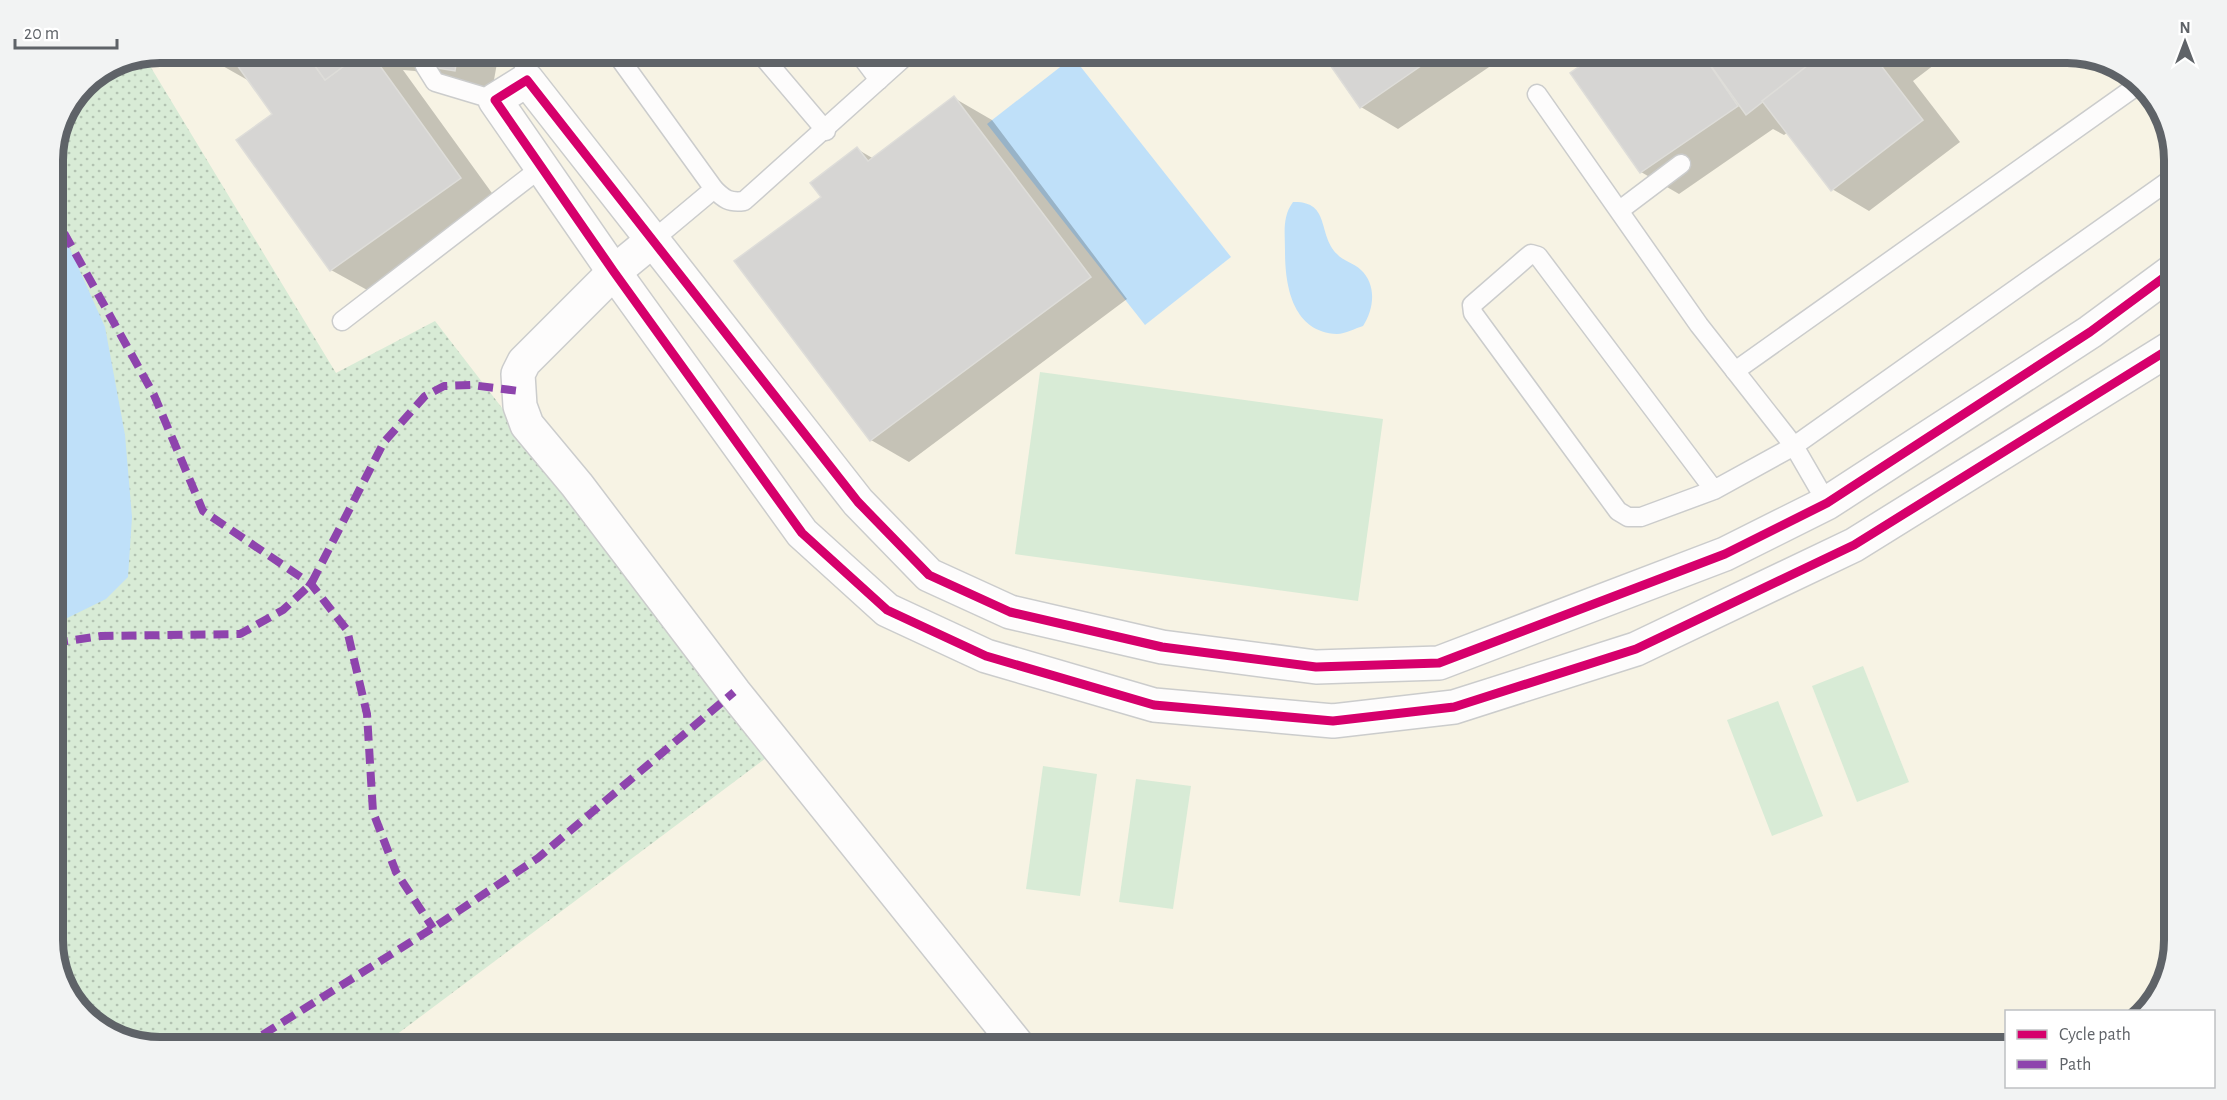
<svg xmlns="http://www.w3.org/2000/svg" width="2227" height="1100" viewBox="0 0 2227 1100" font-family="'Alegreya Sans',sans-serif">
  <defs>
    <pattern id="grass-dots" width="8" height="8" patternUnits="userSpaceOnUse" patternTransform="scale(1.5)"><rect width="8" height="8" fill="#d8ebd6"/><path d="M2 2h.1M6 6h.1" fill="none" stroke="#b2c2b1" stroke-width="1.8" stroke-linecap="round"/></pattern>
  </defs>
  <rect width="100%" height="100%" fill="#efeeea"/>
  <!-- commercial -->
  <polygon fill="#f7f3e4" points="160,52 2067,52 2114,63 2157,101 2174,154 2174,940 2164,987 2142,1011 2006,1012 2006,1047 160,1047 113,1037 71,1000 53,947 53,154 84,84 119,61"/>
  <!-- grass -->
  <polygon fill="url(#grass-dots)" points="144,56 336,373 435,321 770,755 380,1047 160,1047 113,1037 71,1000 53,947 53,154 84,84 119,61"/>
  <!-- pitch -->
  <g fill="#d8ebd6">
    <polygon points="1040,372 1383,419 1358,601 1015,554"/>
    <polygon points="1863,666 1909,782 1857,802 1812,686"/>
    <polygon points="1778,701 1823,816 1772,836 1727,720"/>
    <polygon points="1043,766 1097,774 1080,896 1026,889"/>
    <polygon points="1136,779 1191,786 1173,909 1119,902"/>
  </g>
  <!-- water -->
  <g fill="#bfe0f9">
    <polygon points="1073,57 1231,257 1145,325 987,124"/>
    <path d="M 1293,202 C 1331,201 1317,234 1337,254 C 1343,261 1354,263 1361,270 C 1377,285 1374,309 1363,326 C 1356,328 1345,334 1337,334 C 1293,332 1285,287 1285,251 C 1285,233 1282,217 1293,202 Z"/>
    <polygon points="53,221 66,240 105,327 125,435 132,517 128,577 106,599 53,625"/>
  </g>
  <!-- shadow -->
  <g fill="#0003">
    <polygon points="212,52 499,52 492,91 432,81 415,71 403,70 497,200 369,291 331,270 274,115 251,82 221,65"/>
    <polygon points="1323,52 1483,52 1492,65 1398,129 1361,107"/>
    <polygon points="1602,52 1951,52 1913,81 1960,142 1869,211 1832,189 1788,132 1784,135 1773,129 1679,194 1641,172"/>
    <polygon points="2089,58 2107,62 2102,65"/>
    <polygon points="954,98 992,120 1127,299 909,462 871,440 823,197 857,149 874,159"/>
  </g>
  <!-- building -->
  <g fill="#d6d5d3" stroke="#deddd9" stroke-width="1.5">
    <polygon points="211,52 305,52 325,80 363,52 370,52 461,178 330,271 236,140 272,114 232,58 220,66"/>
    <polygon points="305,52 363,52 325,80"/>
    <polygon points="389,52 458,52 455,71 393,61 395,53"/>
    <polygon points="1321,52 1441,52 1360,108"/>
    <polygon points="1600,52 1701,52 1738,106 1640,173 1570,73"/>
    <polygon points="1701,52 1825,52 1825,53 1746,115"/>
    <polygon points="1886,52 1876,59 1923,120 1831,191 1762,101 1825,52"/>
    <polygon points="954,96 1091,277 870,441 734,261 821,197 810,183 857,147 868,161"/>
  </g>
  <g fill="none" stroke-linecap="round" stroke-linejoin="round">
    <!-- lane casing -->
    <g stroke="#cbcccc" stroke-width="21">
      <g id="lane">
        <polyline points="521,52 527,80"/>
        <path d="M 615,52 L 714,189 C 724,199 729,203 744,201 L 910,52"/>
        <polyline points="759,52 826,131"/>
        <polyline points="858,52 879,80"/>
        <polyline points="425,66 435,82 495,100"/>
        <polyline points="1537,94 1699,325 1794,446 1827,503"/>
        <polyline points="1620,210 1681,164"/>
        <polyline points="653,240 714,189"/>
        <polyline points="342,321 542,167"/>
        <polyline points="1735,371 2138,85"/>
        <polyline points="1714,490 1538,256 1531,254 1526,258 1472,305 1473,313 1618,511 1628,517 1641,517 1714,490 1794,446 2174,177"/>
      </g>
    </g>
    <!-- street casing -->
    <g stroke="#cbcccc" stroke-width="36">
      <g id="street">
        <polyline points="653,240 614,272 524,362 518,374 520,406 527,425 577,485 734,692 1019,1047"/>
        <polyline points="2174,270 2090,332 1827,503 1725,554 1439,663 1316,667 1162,647 1010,612 929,575 858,502 527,80 495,100 614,272 802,533 887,610 986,656 1154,705 1333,721 1454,707 1636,649 1854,545 2174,346"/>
      </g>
    </g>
    <!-- lane -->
    <use href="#lane" stroke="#fdfcfc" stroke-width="18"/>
    <!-- street -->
    <use href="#street" stroke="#fdfcfc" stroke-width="33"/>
    <!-- quiet -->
    <g stroke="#8e44ad" stroke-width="8" stroke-dasharray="15 8" stroke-linecap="butt">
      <polyline points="53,213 154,395 203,511 311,584 347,630 367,714 373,812 396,872 433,928"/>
      <polyline points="53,643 101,636 240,634 283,610 311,584 384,442 425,396 444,386 471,385 519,391"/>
      <polyline points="243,1047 433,928 538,858 734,692"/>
    </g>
    <!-- cycleway casing -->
    <g stroke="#fff" stroke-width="13">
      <polyline id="cycleway" points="2174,270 2090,332 1827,503 1725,554 1439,663 1316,667 1162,647 1010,612 929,575 858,502 527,80 495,100 614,272 802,533 887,610 986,656 1154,705 1333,721 1454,707 1636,649 1854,545 2174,346"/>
    </g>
    <!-- cycleway -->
    <use href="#cycleway" stroke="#d6006c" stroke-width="9"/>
  </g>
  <!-- crop -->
  <path d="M0 0H2227V1100H0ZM160 63H2067A97 97 0 0 1 2164 160V940A97 97 0 0 1 2067 1037H160A97 97 0 0 1 63 940V160A97 97 0 0 1 160 63Z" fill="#f2f3f3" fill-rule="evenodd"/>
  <path fill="none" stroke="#5f6368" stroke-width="8" d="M160 63H2067A97 97 0 0 1 2164 160V940A97 97 0 0 1 2067 1037H160A97 97 0 0 1 63 940V160A97 97 0 0 1 160 63Z"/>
  <!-- legend -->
  <rect x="2005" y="1010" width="210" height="78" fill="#ffffff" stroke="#bfc1c3" stroke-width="1.5"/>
  <rect x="2017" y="1030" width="30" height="9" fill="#d6006c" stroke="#bfc1c3" stroke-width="1.5"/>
  <text x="2059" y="1040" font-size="18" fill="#5f6368">Cycle path</text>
  <rect x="2017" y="1060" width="30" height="9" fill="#8e44ad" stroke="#bfc1c3" stroke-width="1.5"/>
  <text x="2059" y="1070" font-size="18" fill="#5f6368">Path</text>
  <!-- north arrow -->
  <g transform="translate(2185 42)" stroke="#ffffff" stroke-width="4.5" paint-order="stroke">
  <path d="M0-4.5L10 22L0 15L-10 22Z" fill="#5f6368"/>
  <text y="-9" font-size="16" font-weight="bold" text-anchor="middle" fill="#5f6368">N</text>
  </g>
  <!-- scale -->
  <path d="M15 39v9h102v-9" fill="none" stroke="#5f6368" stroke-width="3"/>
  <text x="24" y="39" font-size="18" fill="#5f6368" stroke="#ffffff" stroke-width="4.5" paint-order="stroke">20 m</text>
</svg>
